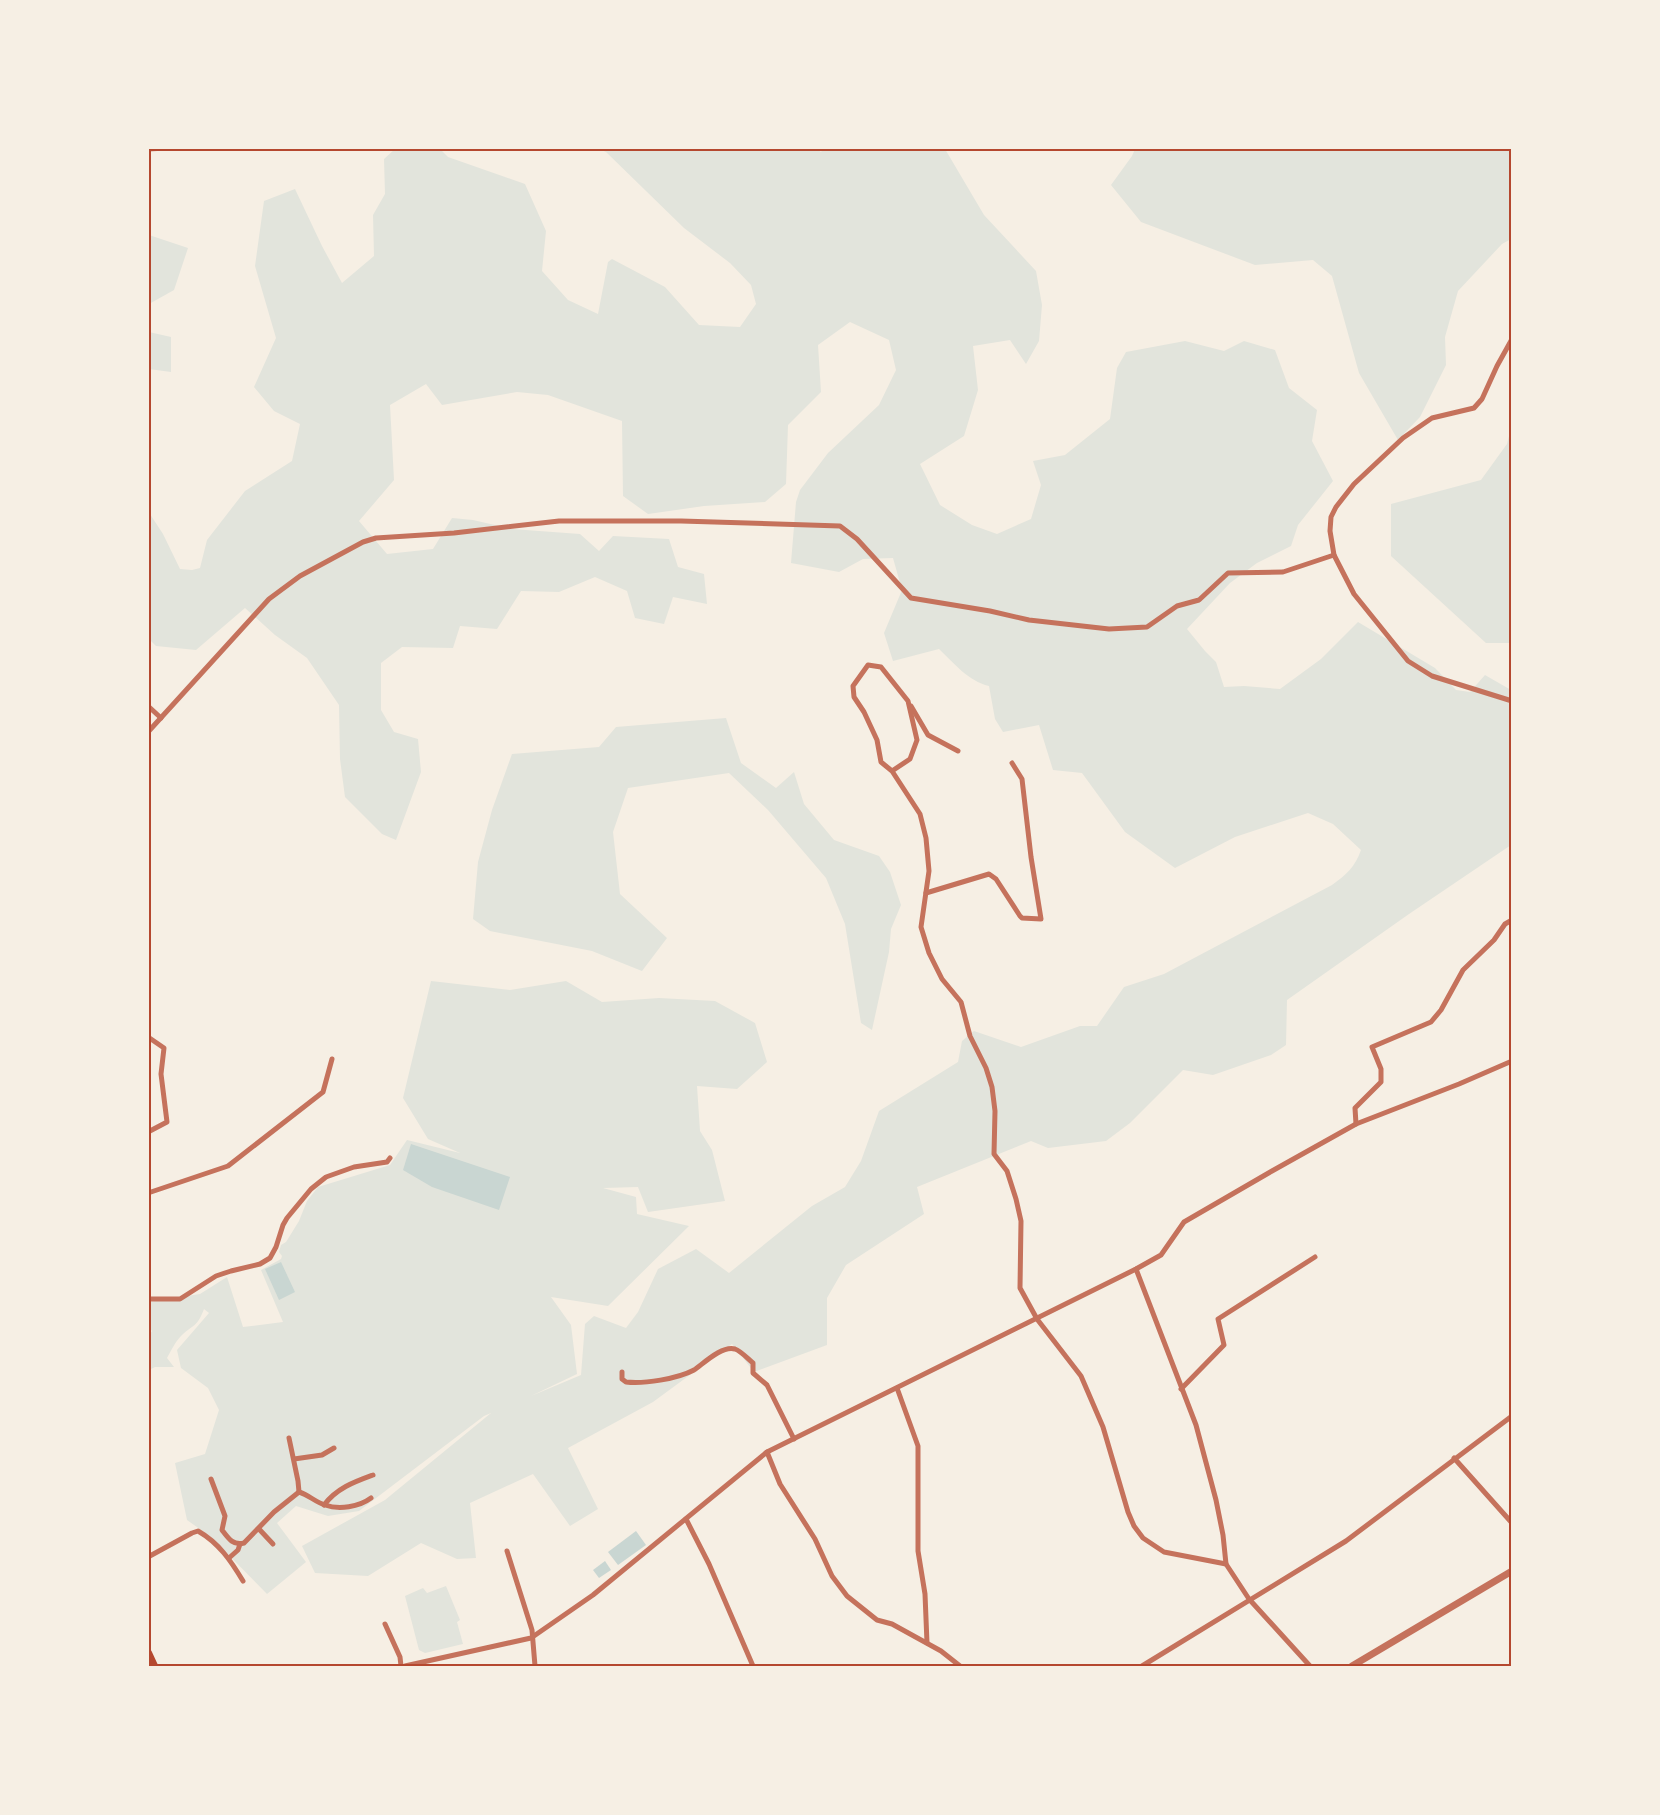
<svg xmlns="http://www.w3.org/2000/svg" width="1660" height="1815" viewBox="0 0 1660 1815" font-family="Rubik,sans-serif">
  <rect width="100%" height="100%" fill="#f6efe4"/>
  <!-- green -->
  <g fill="#e2e4dc">
    <path d="M 815,148 L 821,152 L 824,148 L 945,149 L 984,215 L 1036,271 L 1042,305 L 1039,341 L 1026,364 L 1010,340 L 973,346 L 978,390 L 964,436 L 920,464 L 940,505 L 972,525 L 997,534 L 1031,519 L 1041,485 L 1033,461 L 1065,455 L 1110,419 L 1117,368 L 1126,352 L 1185,341 L 1224,351 L 1244,341 L 1275,350 L 1289,388 L 1317,410 L 1312,441 L 1333,481 L 1298,525 L 1291,546 L 1257,563 L 1230,583 L 1187,629 L 1205,651 L 1216,662 L 1224,687 L 1244,686 L 1280,689 L 1321,659 L 1358,622 L 1435,668 L 1456,690 L 1470,692 L 1485,675 L 1511,690 L 1511,845 L 1409,914 L 1287,1000 L 1286,1045 L 1271,1055 L 1213,1075 L 1183,1070 L 1130,1123 L 1106,1141 L 1048,1148 L 1031,1141 L 917,1187 L 924,1214 L 846,1265 L 827,1298 L 827,1345 L 754,1372 L 732,1344 L 653,1402 L 568,1448 L 598,1509 L 570,1526 L 533,1474 L 470,1503 L 476,1558 L 457,1559 L 421,1543 L 368,1576 L 315,1573 L 302,1546 L 385,1500 L 491,1413 L 484,1416 L 359,1511 L 328,1516 L 296,1506 L 277,1523 L 306,1562 L 267,1594 L 211,1537 L 187,1520 L 175,1463 L 205,1454 L 219,1410 L 208,1388 L 181,1368 L 177,1350 L 209,1313 L 204,1309 C 197,1328 193,1324 181,1336 C 175,1342 171,1351 167,1358 L 174,1367 L 155,1367 L 149,1370 L 149,1336 L 152,1331 L 149,1327 L 149,1302 L 200,1294 L 227,1277 L 243,1327 L 283,1322 L 261,1270 L 281,1259 L 282,1256 L 279,1252 L 281,1245 L 286,1242 L 299,1221 L 307,1201 L 318,1187 L 390,1165 L 407,1140 L 460,1153 L 428,1139 L 403,1098 L 431,981 L 510,990 L 566,981 L 602,1002 L 659,998 L 715,1001 L 755,1023 L 767,1062 L 737,1089 L 697,1086 L 700,1131 L 712,1150 L 725,1201 L 648,1212 L 638,1187 L 603,1188 L 636,1197 L 637,1214 L 689,1226 L 608,1306 L 551,1297 L 571,1325 L 577,1374 L 531,1396 L 581,1375 L 585,1324 L 594,1316 L 626,1328 L 638,1312 L 658,1269 L 696,1249 L 729,1273 L 812,1206 L 845,1187 L 861,1161 L 879,1111 L 958,1062 L 962,1041 L 974,1031 L 1021,1047 L 1080,1026 L 1097,1026 L 1124,987 L 1164,974 L 1332,885 C 1346,875 1355,867 1361,850 L 1333,824 L 1308,813 L 1235,837 L 1175,868 L 1125,832 L 1082,773 L 1053,770 L 1039,725 L 1003,732 L 995,719 L 989,686 C 968,681 954,663 939,649 L 893,661 L 884,633 L 902,590 L 893,558 L 863,559 L 839,572 L 791,563 L 796,502 L 800,490 L 828,453 L 879,405 L 896,370 L 889,340 L 850,322 L 818,345 L 821,392 L 788,425 L 786,484 L 765,502 L 704,506 L 648,514 L 623,496 L 622,421 L 548,395 L 517,392 L 442,405 L 426,384 L 390,405 L 394,480 L 359,521 L 387,554 L 433,549 L 452,518 L 473,520 L 512,529 L 580,534 L 599,551 L 613,536 L 669,539 L 678,567 L 704,574 L 707,604 L 673,597 L 664,624 L 635,618 L 627,591 L 595,577 L 559,592 L 521,591 L 497,629 L 460,626 L 453,648 L 402,647 L 381,663 L 381,710 L 394,732 L 418,739 L 421,772 L 396,840 L 382,834 L 345,797 L 340,759 L 339,705 L 307,658 L 275,635 L 245,608 L 196,650 L 156,646 L 149,639 L 148,511 L 163,534 L 180,569 L 192,570 L 200,568 L 207,540 L 245,491 L 292,461 L 300,424 L 274,411 L 254,387 L 276,338 L 255,266 L 264,201 L 295,189 L 322,246 L 342,283 L 374,256 L 373,215 L 385,194 L 384,159 L 395,149 L 440,149 L 448,157 L 525,184 L 546,231 L 542,271 L 568,300 L 598,314 L 608,262 L 612,259 L 665,287 L 699,325 L 740,327 L 756,304 L 751,285 L 730,263 L 684,228 L 606,152 L 599,149 Z"/>
    <polygon points="1135,149 1511,149 1511,239 1502,244 1458,291 1445,337 1446,365 1420,417 1398,440 1359,373 1332,276 1313,260 1255,265 1141,222 1111,185 1132,156"/>
    <polygon points="149,235 188,248 174,290 149,304"/>
    <polygon points="149,332 171,337 171,372 149,369"/>
    <polygon points="1511,428 1511,643 1486,643 1391,556 1391,504 1481,480 1507,444"/>
    <polygon points="726,718 741,763 776,788 794,772 804,804 834,840 879,856 890,872 901,905 891,929 889,952 872,1030 861,1023 845,924 826,878 768,810 729,773 628,788 613,832 620,894 667,938 642,971 592,951 490,931 473,919 478,862 492,810 512,754 599,747 616,727"/>
    <polygon points="446,1586 460,1620 457,1622 463,1644 425,1653 419,1650 405,1596 423,1588 427,1593"/>
  </g>
  <!-- water -->
  <g fill="#c9d6d2">
    <polygon points="411,1144 510,1177 499,1210 432,1187 403,1170"/>
    <polygon points="281,1262 295,1292 279,1300 265,1269"/>
    <polygon points="636,1531 646,1545 618,1565 608,1552"/>
    <polygon points="605,1561 611,1570 599,1578 593,1570"/>
  </g>
  <g fill="none" stroke-linecap="round" stroke-linejoin="round">
    <!-- minor -->
    <g stroke="#c5725c" stroke-width="5">
      <polyline points="148,149 166,148"/>
      <polyline points="1512,339 1497,366 1482,399 1474,408 1432,418 1403,438 1354,484 1336,507 1331,517 1330,531 1334,555 1354,594 1408,661 1432,676 1512,701"/>
      <polyline points="148,706 161,718"/>
      <polyline points="911,706 928,735 958,751"/>
      <polyline points="148,732 269,599 300,576 363,542 376,538 454,533 559,521 681,521 840,526 857,539 911,598 990,611 1029,620 1109,629 1147,627 1177,606 1199,600 1228,573 1283,572 1334,555"/>
      <polyline points="892,771 910,759 917,740 908,701 881,667 868,665 853,686 854,697 864,712 877,740 881,762 892,771 920,814 926,838 929,871 921,927 929,953 942,979 961,1002 970,1036 986,1068 992,1087 995,1111 994,1154 1007,1171 1016,1199 1021,1221 1020,1288 1037,1319 1081,1376 1103,1427 1128,1512 1134,1526 1143,1538 1164,1552 1226,1564"/>
      <polyline points="926,893 989,874 996,879 1020,916 1022,918 1041,919 1031,857 1022,779 1012,763"/>
      <polyline points="148,1037 164,1048 161,1074 167,1122 148,1132"/>
      <polyline points="1356,1124 1355,1108 1381,1082 1381,1069 1372,1047 1431,1022 1441,1010 1463,970 1494,940 1505,924 1512,920"/>
      <polyline points="148,1193 228,1166 323,1092 332,1059"/>
      <polyline points="1136,1269 1196,1425 1216,1500 1223,1535 1226,1564 1249,1599 1310,1666"/>
      <polyline points="148,1299 180,1299 216,1276 231,1271 260,1264 270,1258 276,1247 283,1225 287,1218 311,1189 326,1177 354,1167 387,1162 390,1158"/>
      <path d="M 622,1372 L 622,1379 L 626,1382 C 644,1384 677,1379 694,1370 C 703,1364 722,1345 735,1349 C 741,1351 748,1359 753,1363 L 753,1373 L 767,1385 L 794,1439"/>
      <polyline points="897,1388 918,1446 918,1551 925,1594 927,1643"/>
      <polyline points="1181,1389 1224,1345 1218,1319 1315,1257"/>
      <polyline points="289,1438 298,1481 299,1492"/>
      <polyline points="767,1452 780,1484 815,1539 832,1576 847,1596 877,1620 892,1624 941,1651 960,1666"/>
      <polyline points="1454,1458 1512,1523"/>
      <polyline points="294,1459 322,1455 334,1448"/>
      <path d="M 211,1479 L 225,1516 L 222,1530 C 228,1538 233,1546 244,1543 L 274,1512 L 299,1492"/>
      <path d="M 299,1492 C 309,1495 315,1502 325,1505 C 339,1510 359,1507 371,1498"/>
      <path d="M 324,1505 C 337,1488 354,1482 373,1475"/>
      <polyline points="686,1519 709,1564 753,1666"/>
      <polyline points="259,1529 273,1544"/>
      <polyline points="507,1551 532,1630 535,1666"/>
      <path d="M 148,1557 L 192,1533 L 198,1531 C 219,1543 231,1561 243,1581"/>
      <polyline points="229,1558 238,1550 240,1544"/>
      <polyline points="385,1624 400,1657 401,1666"/>
      <polyline points="405,1666 531,1638 593,1595 767,1452 1136,1269 1161,1255 1184,1222 1272,1171 1356,1124 1459,1084 1512,1061"/>
      <polyline points="1142,1666 1346,1541 1512,1416"/>
    </g>
    <!-- tertiary -->
    <polyline stroke="#c5725c" stroke-width="7" points="1352,1666 1512,1571"/>
    <!-- primary -->
    <polyline stroke="#b5482f" stroke-width="8" points="148,1653 154,1666"/>
  </g>
  <!-- border -->
  <rect width="1660" height="1815" fill="none" stroke="#f6efe4" stroke-width="300"/>
  <rect x="150" y="150" width="1360" height="1515" fill="none" stroke="#b5482f" stroke-width="2"/>
</svg>
